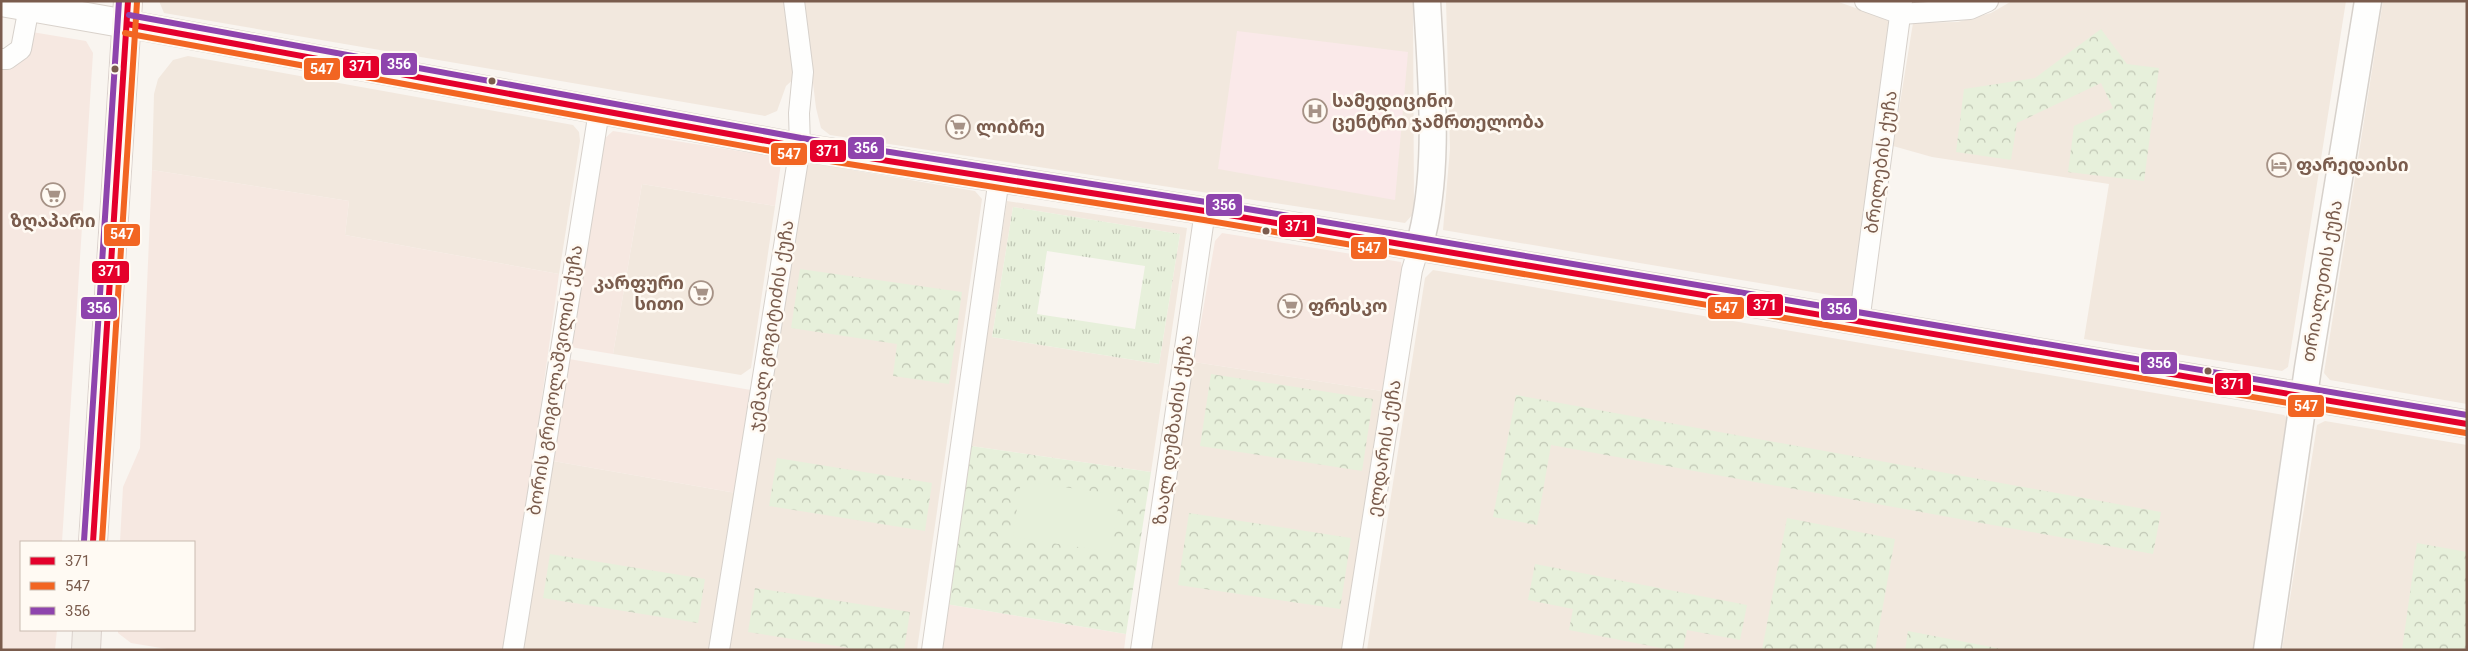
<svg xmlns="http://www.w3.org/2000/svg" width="2468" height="651" viewBox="0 0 2468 651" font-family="Roboto,'Noto Sans Georgian',sans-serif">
  <defs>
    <pattern id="grass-tufts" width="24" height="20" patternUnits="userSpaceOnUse" patternTransform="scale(1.25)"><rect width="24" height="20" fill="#e7f0db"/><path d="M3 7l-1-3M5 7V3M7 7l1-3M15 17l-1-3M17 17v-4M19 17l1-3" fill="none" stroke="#c0c6b4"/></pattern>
    <pattern id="forest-crowns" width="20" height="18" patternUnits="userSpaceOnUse" patternTransform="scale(1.25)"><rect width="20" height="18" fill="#e7f0db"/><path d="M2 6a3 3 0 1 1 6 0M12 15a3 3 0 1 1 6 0" fill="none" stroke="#c0c6b4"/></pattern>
  </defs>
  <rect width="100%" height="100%" fill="#f9f5f0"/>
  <!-- residential -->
  <g fill="#f2e8de" fill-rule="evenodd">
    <polygon points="159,1 784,1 798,75 786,86 777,111 765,116 164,13"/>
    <polygon points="803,1 1413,1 1414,213 1405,223 830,135 821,128 816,108"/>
    <polygon points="1446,1 1836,1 1889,20 1854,299 1443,230 1450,149"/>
    <polygon points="2012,1 2346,1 2288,367 2282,371 2084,339 2109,184 1932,157 1893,146 1913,23 1958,22 1991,13"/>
    <polygon points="2383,1 2467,1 2467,404 2330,380 2324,373"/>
    <polygon points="188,56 573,125 579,132 580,141 559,274 345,235 349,201 152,170 154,94 158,79 173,60"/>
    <polygon points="811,163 975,191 982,199 917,650 728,650 805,168"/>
    <polygon points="642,184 775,206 751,368 741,375 613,354"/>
    <path d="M 1007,201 L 1187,228 L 1151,472 L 971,446 ZM 1013,207 L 1180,234 L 1159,364 L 992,337 Z"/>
    <polygon points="1433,270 2284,415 2293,424 2256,650 1367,650 1425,278"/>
    <polygon points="1194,362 1382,391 1343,650 1148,650"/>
    <polygon points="2325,421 2467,445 2467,650 2282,650 2317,425"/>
    <polygon points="553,461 736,493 708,650 521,650"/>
  </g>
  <!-- commercial -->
  <g fill="#f6e8e1">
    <polygon points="32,32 86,41 93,53 62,542 21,542 21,630 57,630 55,650 1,650 1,64"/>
    <polygon points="613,131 777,157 781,163 775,206 642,184 613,354 570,347 603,140"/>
    <polygon points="152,170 349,201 345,235 559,274 507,650 173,650 131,643 118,633 118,630 194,630 194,542 120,542 123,487 140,448"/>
    <polygon points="1222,233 1401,262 1403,273 1382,391 1194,362 1215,241"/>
    <polygon points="569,359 751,390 736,493 553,461"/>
    <polygon points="946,604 1126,634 1124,650 940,650"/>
  </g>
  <!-- medical -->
  <polygon fill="#fae9e9" points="1237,31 1408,52 1395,200 1218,169"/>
  <!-- grass -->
  <path fill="url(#grass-tufts)" fill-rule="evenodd" d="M 1013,207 L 1180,234 L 1159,364 L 992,337 ZM 1047,251 L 1145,266 L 1135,329 L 1037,314 Z"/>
  <!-- forest -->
  <g fill="url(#forest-crowns)">
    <polygon points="2101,29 2127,64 2159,68 2144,181 2068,172 2074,126 2113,108 2101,83 2017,123 2011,160 1956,152 1964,89 2035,78"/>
    <polygon points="800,269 962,292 949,384 893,376 897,344 791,328"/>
    <polygon points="1211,374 1373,399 1362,471 1200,446"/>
    <polygon points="1516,395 2161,512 2153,554 1551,445 1537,525 1493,517"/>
    <polygon points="971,446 1151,472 1126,634 946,604"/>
    <polygon points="777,458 932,483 925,531 769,506"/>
    <polygon points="1189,513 1351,538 1340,609 1178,585"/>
    <polygon points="1787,518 1895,539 1875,650 1762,650"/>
    <polygon points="2417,543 2467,552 2467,650 2402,650"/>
    <polygon points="550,554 705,579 698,623 543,598"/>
    <polygon points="1535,564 1747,605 1740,640 1687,630 1683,650 1671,650 1569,630 1573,609 1528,600"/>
    <polygon points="755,588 910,612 904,650 862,650 748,632"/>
    <polygon points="1908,631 2007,650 1905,650"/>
  </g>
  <!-- pitch -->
  <polygon fill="#e7f0db" points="1021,481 1120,495 1111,552 1013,537"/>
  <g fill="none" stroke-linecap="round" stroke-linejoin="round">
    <!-- minor casing -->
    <g stroke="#d7d1cb" stroke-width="22">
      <g id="minor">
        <polyline points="1865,1 1901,14 1970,9 1988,1"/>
        <polyline points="1,59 7,59 21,49 29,7"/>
        <polyline points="1859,322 1902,1"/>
        <polyline points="513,650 599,111"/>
        <polyline points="719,650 800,147 799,113 803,72 794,1"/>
        <polyline points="932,650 999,178"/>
        <polyline points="1141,650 1205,211"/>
        <polyline points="1352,650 1412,270 1419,247"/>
      </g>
    </g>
    <!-- tertiary casing -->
    <g stroke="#d7d1cb" stroke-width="29">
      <g id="tertiary">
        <polyline points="127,24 800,147 1205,211 2467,424"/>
        <path d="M 1419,247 C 1441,172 1431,79 1427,1"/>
        <polyline points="2267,650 2308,368 2368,1"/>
      </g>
    </g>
    <!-- secondary casing -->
    <g stroke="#d9d2cb" stroke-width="30">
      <polyline id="secondary" points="1,2 127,24"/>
    </g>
    <!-- primary casing -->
    <g stroke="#dad1cc" stroke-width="30">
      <g id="primary">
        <polyline points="93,542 128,1"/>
        <polyline points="86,650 87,630"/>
      </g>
    </g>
    <!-- minor -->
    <use href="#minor" stroke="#fefefd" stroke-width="20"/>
    <!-- tertiary -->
    <use href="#tertiary" stroke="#fefefd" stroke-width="26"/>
    <!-- secondary -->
    <use href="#secondary" stroke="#fefefd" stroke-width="28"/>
    <!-- primary -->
    <use href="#primary" stroke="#f3eee8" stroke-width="28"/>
    <!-- bus-1 casing -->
    <g stroke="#fffaf3" stroke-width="10">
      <g id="bus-1">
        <polyline points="127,24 800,147 1205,211 2467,424"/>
        <polyline points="93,542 128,1"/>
      </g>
    </g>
    <!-- bus-2 casing -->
    <g stroke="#fffaf3" stroke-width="10">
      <g id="bus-2">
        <polyline points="125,33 798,156 1204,220 2466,433"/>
        <polyline points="102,542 137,2"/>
      </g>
    </g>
    <!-- bus-3 casing -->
    <g stroke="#fffaf3" stroke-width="10">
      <g id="bus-3">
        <polyline points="129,15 801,138 1206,202 2467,415"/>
        <polyline points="84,541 119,1"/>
      </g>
    </g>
    <!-- bus-1 -->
    <use href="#bus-1" stroke="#e4002b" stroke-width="6"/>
    <!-- bus-2 -->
    <use href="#bus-2" stroke="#f26522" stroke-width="6"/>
    <!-- bus-3 -->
    <use href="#bus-3" stroke="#8e44ad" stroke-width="6"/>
  </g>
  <!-- icons -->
  <defs>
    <g id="hospital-ring" transform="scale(1.25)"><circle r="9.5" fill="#fffaf3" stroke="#a69286" stroke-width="1.5"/><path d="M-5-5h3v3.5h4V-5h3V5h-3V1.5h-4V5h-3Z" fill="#a69286"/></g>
    <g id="supermarket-ring" transform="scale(1.25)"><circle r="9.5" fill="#fffaf3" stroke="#a69286" stroke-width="1.5"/><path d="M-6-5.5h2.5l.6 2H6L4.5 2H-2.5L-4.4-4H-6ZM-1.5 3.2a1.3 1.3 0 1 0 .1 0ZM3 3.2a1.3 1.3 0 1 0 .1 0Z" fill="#a69286"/></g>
    <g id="hotel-ring" transform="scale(1.25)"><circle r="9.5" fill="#fffaf3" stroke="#a69286" stroke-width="1.5"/><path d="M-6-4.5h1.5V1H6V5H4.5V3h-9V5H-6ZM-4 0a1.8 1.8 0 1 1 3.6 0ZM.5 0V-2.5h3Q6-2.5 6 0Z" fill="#a69286"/></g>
  </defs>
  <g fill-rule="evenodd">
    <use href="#hospital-ring" x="1315" y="111"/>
    <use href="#supermarket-ring" x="958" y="127"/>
    <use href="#hotel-ring" x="2279" y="165"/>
    <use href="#supermarket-ring" x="53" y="195"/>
    <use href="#supermarket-ring" x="701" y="293"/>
    <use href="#supermarket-ring" x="1290" y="306"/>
  </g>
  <!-- markers -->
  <g fill="#7a5c4d" stroke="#fffaf3" stroke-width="2">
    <circle cx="115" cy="69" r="4.5"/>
    <circle cx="492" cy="81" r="4.5"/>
    <circle cx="1266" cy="231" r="4.5"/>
    <circle cx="2208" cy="371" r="4.5"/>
  </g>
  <g text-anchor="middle" stroke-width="5" stroke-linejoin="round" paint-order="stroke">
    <!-- poi labels -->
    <g font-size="18" font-weight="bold" fill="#7a5c4d" stroke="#fffaf3" text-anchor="start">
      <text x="1332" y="107">სამედიცინო<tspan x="1332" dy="21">ცენტრი ჯამრთელობა</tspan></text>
      <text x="976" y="133">ლიბრე</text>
      <text x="2296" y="171">ფარედაისი</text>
      <text x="53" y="227" text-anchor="middle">ზღაპარი</text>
      <text x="684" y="289" text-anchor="end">კარფური<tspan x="684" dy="21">სითი</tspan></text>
      <text x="1308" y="312">ფრესკო</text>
    </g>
    <!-- street labels -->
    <g font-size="18" fill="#7a5c4d" stroke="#fffaf3">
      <text transform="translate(1881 162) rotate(-82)" y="6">ბრილების ქუჩა</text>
      <text transform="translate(2322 281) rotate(-80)" y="6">თრიალეთის ქუჩა</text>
      <text transform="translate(771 326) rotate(-81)" y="6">ჯემალ გოგიტიძის ქუჩა</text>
      <text transform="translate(555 380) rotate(-81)" y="6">ბორის გრიგოლაშვილის ქუჩა</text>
      <text transform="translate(1173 430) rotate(-82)" y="6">ზაალ დუმბაძის ქუჩა</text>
      <text transform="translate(1384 448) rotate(-81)" y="6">ელდარის ქუჩა</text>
    </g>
  </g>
  <g stroke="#fffaf3" stroke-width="2">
    <rect x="380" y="52" width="38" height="24" rx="5" fill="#8e44ad"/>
    <rect x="342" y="55" width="38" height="24" rx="5" fill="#e4002b"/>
    <rect x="303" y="57" width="38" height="24" rx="5" fill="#f26522"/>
    <rect x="847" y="136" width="38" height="24" rx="5" fill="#8e44ad"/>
    <rect x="809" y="139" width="38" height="24" rx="5" fill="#e4002b"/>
    <rect x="770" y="142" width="38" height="24" rx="5" fill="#f26522"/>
    <rect x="1205" y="193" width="38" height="24" rx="5" fill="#8e44ad"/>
    <rect x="1278" y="214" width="38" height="24" rx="5" fill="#e4002b"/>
    <rect x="103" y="223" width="38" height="24" rx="5" fill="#f26522"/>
    <rect x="1350" y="236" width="38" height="24" rx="5" fill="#f26522"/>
    <rect x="91" y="260" width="39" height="24" rx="5" fill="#e4002b"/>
    <rect x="1746" y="293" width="38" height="24" rx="5" fill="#e4002b"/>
    <rect x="1707" y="296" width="38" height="24" rx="5" fill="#f26522"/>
    <rect x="80" y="296" width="38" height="24" rx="5" fill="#8e44ad"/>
    <rect x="1820" y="297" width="38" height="24" rx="5" fill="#8e44ad"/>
    <rect x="2140" y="351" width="38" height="24" rx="5" fill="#8e44ad"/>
    <rect x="2214" y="372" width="38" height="24" rx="5" fill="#e4002b"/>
    <rect x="2287" y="394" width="38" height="24" rx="5" fill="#f26522"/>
  </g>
  <g font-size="14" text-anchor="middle" font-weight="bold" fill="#fff">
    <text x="399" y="69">356</text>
    <text x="361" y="71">371</text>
    <text x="322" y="74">547</text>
    <text x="866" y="153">356</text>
    <text x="828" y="156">371</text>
    <text x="789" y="159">547</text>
    <text x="1224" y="210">356</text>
    <text x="1297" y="231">371</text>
    <text x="122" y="239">547</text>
    <text x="1369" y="253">547</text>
    <text x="110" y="276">371</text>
    <text x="1765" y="310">371</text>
    <text x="1726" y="313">547</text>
    <text x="99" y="313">356</text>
    <text x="1839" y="314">356</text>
    <text x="2159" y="368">356</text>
    <text x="2233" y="389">371</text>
    <text x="2306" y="411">547</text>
  </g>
  <!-- border -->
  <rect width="2468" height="651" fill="none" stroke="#7a5c4d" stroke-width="5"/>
  <!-- legend -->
  <rect x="20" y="541" width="175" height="90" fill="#fffaf3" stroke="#cabbb1"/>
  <rect x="30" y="557" width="25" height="8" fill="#e4002b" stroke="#cabbb1"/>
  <text x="65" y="566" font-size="15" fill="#7a5c4d">371</text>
  <rect x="30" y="582" width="25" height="8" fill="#f26522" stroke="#cabbb1"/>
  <text x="65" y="591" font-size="15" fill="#7a5c4d">547</text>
  <rect x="30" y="607" width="25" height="8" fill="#8e44ad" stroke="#cabbb1"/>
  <text x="65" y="616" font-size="15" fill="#7a5c4d">356</text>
</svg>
